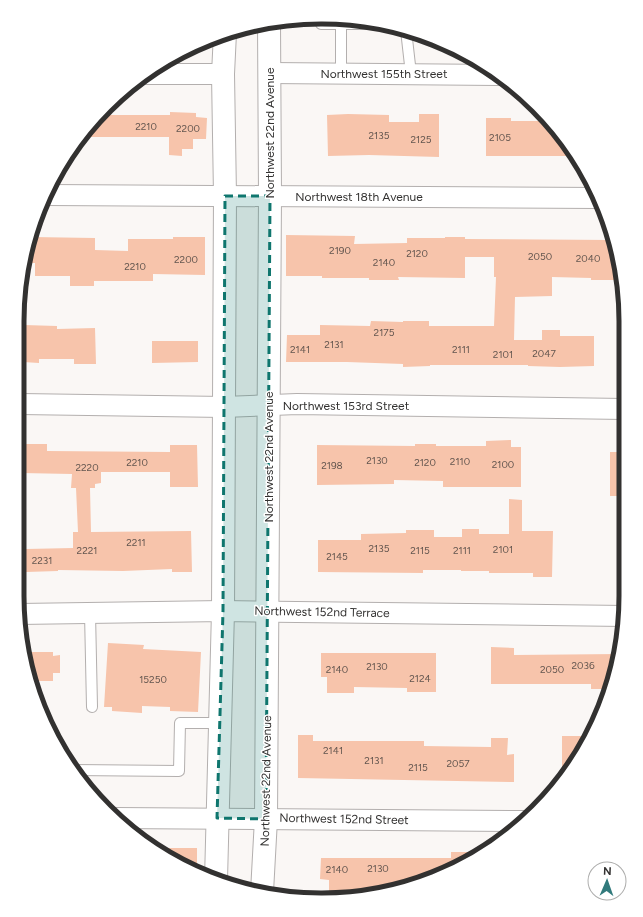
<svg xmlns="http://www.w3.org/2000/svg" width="643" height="917" viewBox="0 0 643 917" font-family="Figtree,sans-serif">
  <rect width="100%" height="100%" fill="#faf7f5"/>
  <!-- building -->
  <g fill="#f7c4ab">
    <polygon points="170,112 196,113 196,117 207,118 206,139 193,139 193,149 182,149 182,156 169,155 169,137 85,137 102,115 170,115"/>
    <polygon points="348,114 389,115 389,122 419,122 419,114 439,114 439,157 369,155 328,156 327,115"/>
    <polygon points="486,118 511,118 511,121 550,121 574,156 486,156"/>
    <polygon points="286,235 355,236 354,244 407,243 407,238 445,238 445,237 465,237 465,239 611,240 623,280 591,280 591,278 552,277 552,296 515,297 514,340 542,340 542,330 560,330 560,336 594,336 594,366 560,367 528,366 528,365 430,365 430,366 403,367 403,364 347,362 286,362 287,335 320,335 320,325 370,326 371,321 403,322 403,321 429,321 429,326 494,326 496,277 494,277 494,257 465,257 465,278 398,277 399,280 369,280 369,278 322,278 322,276 286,276"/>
    <polygon points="32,237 95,238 95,250 128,251 128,239 173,239 173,237 205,237 205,275 153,274 153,281 94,281 94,286 70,286 70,276 35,276 35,263 27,263 27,250"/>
    <polygon points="24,325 57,326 57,329 95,328 96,364 74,364 74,359 39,359 39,363 23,362"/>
    <polygon points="152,341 198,341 198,362 152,363"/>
    <polygon points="511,440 511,447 521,447 521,487 443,487 443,481 394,480 394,484 317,485 317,445 415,446 415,444 436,444 436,446 486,446 486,441"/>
    <polygon points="22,444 47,444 47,451 170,452 170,445 197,445 198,487 170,487 170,472 101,472 101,483 95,484 95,488 90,488 91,532 191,531 192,572 172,572 172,569 123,571 58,570 58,571 26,572 26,549 73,548 73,532 78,532 76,488 71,488 72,474 21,473"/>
    <polygon points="610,452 624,452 625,496 610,496"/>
    <polygon points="509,499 522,500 522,531 553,531 552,577 533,577 533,573 489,573 489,571 461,571 461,570 423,570 423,573 318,572 318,540 361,540 361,534 406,533 406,530 434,530 434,537 462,537 462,529 479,529 479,534 509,534"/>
    <polygon points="108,643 144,645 143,649 201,652 198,712 170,711 170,707 142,706 142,713 112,711 112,707 104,707"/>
    <polygon points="491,647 514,648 514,655 619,654 616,674 610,689 591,689 591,684 491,684"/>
    <polygon points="27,652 53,652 53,656 60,655 60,673 53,673 53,681 30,681 27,673"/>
    <polygon points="321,653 436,653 436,692 407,692 407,688 354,687 354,693 327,693 327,677 321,677"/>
    <polygon points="298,735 313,735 313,741 424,741 424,746 491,747 491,738 508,738 507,755 514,754 514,782 298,778"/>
    <polygon points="562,736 591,736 562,782"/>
    <polygon points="159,848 197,848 197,872 172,856"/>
    <polygon points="451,852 481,852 456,869 381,894 329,896 329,880 320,879 321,858 451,858"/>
  </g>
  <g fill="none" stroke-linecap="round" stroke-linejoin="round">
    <!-- lane casing -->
    <g stroke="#b3afae" stroke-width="12">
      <g id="lane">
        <polyline points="321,18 321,24 381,24"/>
        <polyline points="406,30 411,74"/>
        <polyline points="341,74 341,24"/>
        <polyline points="90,613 92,707"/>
        <polyline points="73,770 179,771 180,723 220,723"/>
      </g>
    </g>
    <!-- street casing -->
    <g stroke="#b3afae" stroke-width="22">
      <g id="street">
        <polyline points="270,73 498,75"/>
        <polyline points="147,74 223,74"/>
        <polyline points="48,195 598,198"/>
        <polyline points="20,404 224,407 297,404 624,409"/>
        <polyline points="19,614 223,611 625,616"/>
        <polyline points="115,818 525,821"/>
      </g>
    </g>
    <!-- secondary casing -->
    <g stroke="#b3afae" stroke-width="24">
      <g id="secondary">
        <polyline points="216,880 223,611 225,196 223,74 225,33"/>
        <polyline points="262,892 266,819 270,196 269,23"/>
      </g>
    </g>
    <!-- lane -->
    <use href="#lane" stroke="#fff" stroke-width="10"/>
    <!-- street -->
    <use href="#street" stroke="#fff" stroke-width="20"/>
    <!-- secondary -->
    <use href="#secondary" stroke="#fff" stroke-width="22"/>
  </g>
  <!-- marked area -->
  <path fill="#0f766e" fill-opacity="0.2" stroke="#0f766e" stroke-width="3" stroke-dasharray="8 5" stroke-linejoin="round" d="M 225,196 L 270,196 L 266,819 L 217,818 L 223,611 Z"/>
  <g text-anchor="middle" stroke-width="3" stroke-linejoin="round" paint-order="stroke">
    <!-- number labels -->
    <g font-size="10" fill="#63564f">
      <text x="146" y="130">2210</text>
      <text x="188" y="132">2200</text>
      <text x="379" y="139">2135</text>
      <text x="500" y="141">2105</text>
      <text x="421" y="143">2125</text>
      <text x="340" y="254">2190</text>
      <text x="417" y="257">2120</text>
      <text x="540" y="260">2050</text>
      <text x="588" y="262">2040</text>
      <text x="186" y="263">2200</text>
      <text x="384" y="266">2140</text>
      <text x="135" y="270">2210</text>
      <text x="384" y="336">2175</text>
      <text x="334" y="348">2131</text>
      <text x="300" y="353">2141</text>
      <text x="461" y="353">2111</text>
      <text x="544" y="357">2047</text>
      <text x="503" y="358">2101</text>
      <text x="377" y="464">2130</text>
      <text x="460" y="465">2110</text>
      <text x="137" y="466">2210</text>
      <text x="425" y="466">2120</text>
      <text x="503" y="468">2100</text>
      <text x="332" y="469">2198</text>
      <text x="87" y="471">2220</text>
      <text x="136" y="546">2211</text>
      <text x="379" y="552">2135</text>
      <text x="503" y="553">2101</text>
      <text x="87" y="554">2221</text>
      <text x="420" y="554">2115</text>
      <text x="462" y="554">2111</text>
      <text x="337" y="560">2145</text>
      <text x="42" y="564">2231</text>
      <text x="583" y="669">2036</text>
      <text x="377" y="670">2130</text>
      <text x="337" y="673">2140</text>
      <text x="552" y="673">2050</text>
      <text x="420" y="682">2124</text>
      <text x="153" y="683">15250</text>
      <text x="333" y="754">2141</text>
      <text x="374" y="764">2131</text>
      <text x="458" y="767">2057</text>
      <text x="418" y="771">2115</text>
      <text x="378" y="872">2130</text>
      <text x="337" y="873">2140</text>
    </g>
    <!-- street labels -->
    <g font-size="12" fill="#323130" stroke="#fff">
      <text x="384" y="78">Northwest 155th Street</text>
      <text transform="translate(270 133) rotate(-90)" y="4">Northwest 22nd Avenue</text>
      <text x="359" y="201">Northwest 18th Avenue</text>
      <text x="346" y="410">Northwest 153rd Street</text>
      <text transform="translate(269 457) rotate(-90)" y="4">Northwest 22nd Avenue</text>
      <text transform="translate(322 612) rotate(1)" y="4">Northwest 152nd Terrace</text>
      <text transform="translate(266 781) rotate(-89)" y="4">Northwest 22nd Avenue</text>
      <text transform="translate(344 819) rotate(1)" y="4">Northwest 152nd Street</text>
    </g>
  </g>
  <!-- crop -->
  <path d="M0 0H643V917H0ZM321 24H322A297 297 0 0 1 619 321V596A297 297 0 0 1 322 893H321A297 297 0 0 1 24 596V321A297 297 0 0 1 321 24Z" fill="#fff" fill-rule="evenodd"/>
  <path fill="none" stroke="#323130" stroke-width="5" d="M321 24H322A297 297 0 0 1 619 321V596A297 297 0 0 1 322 893H321A297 297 0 0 1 24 596V321A297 297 0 0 1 321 24Z"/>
  <!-- north arrow -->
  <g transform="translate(607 881) rotate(2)"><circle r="19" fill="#ffffff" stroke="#adadac"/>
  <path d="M0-3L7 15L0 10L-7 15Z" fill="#317a7c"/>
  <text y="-6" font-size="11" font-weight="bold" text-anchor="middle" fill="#323130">N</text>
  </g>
</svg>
